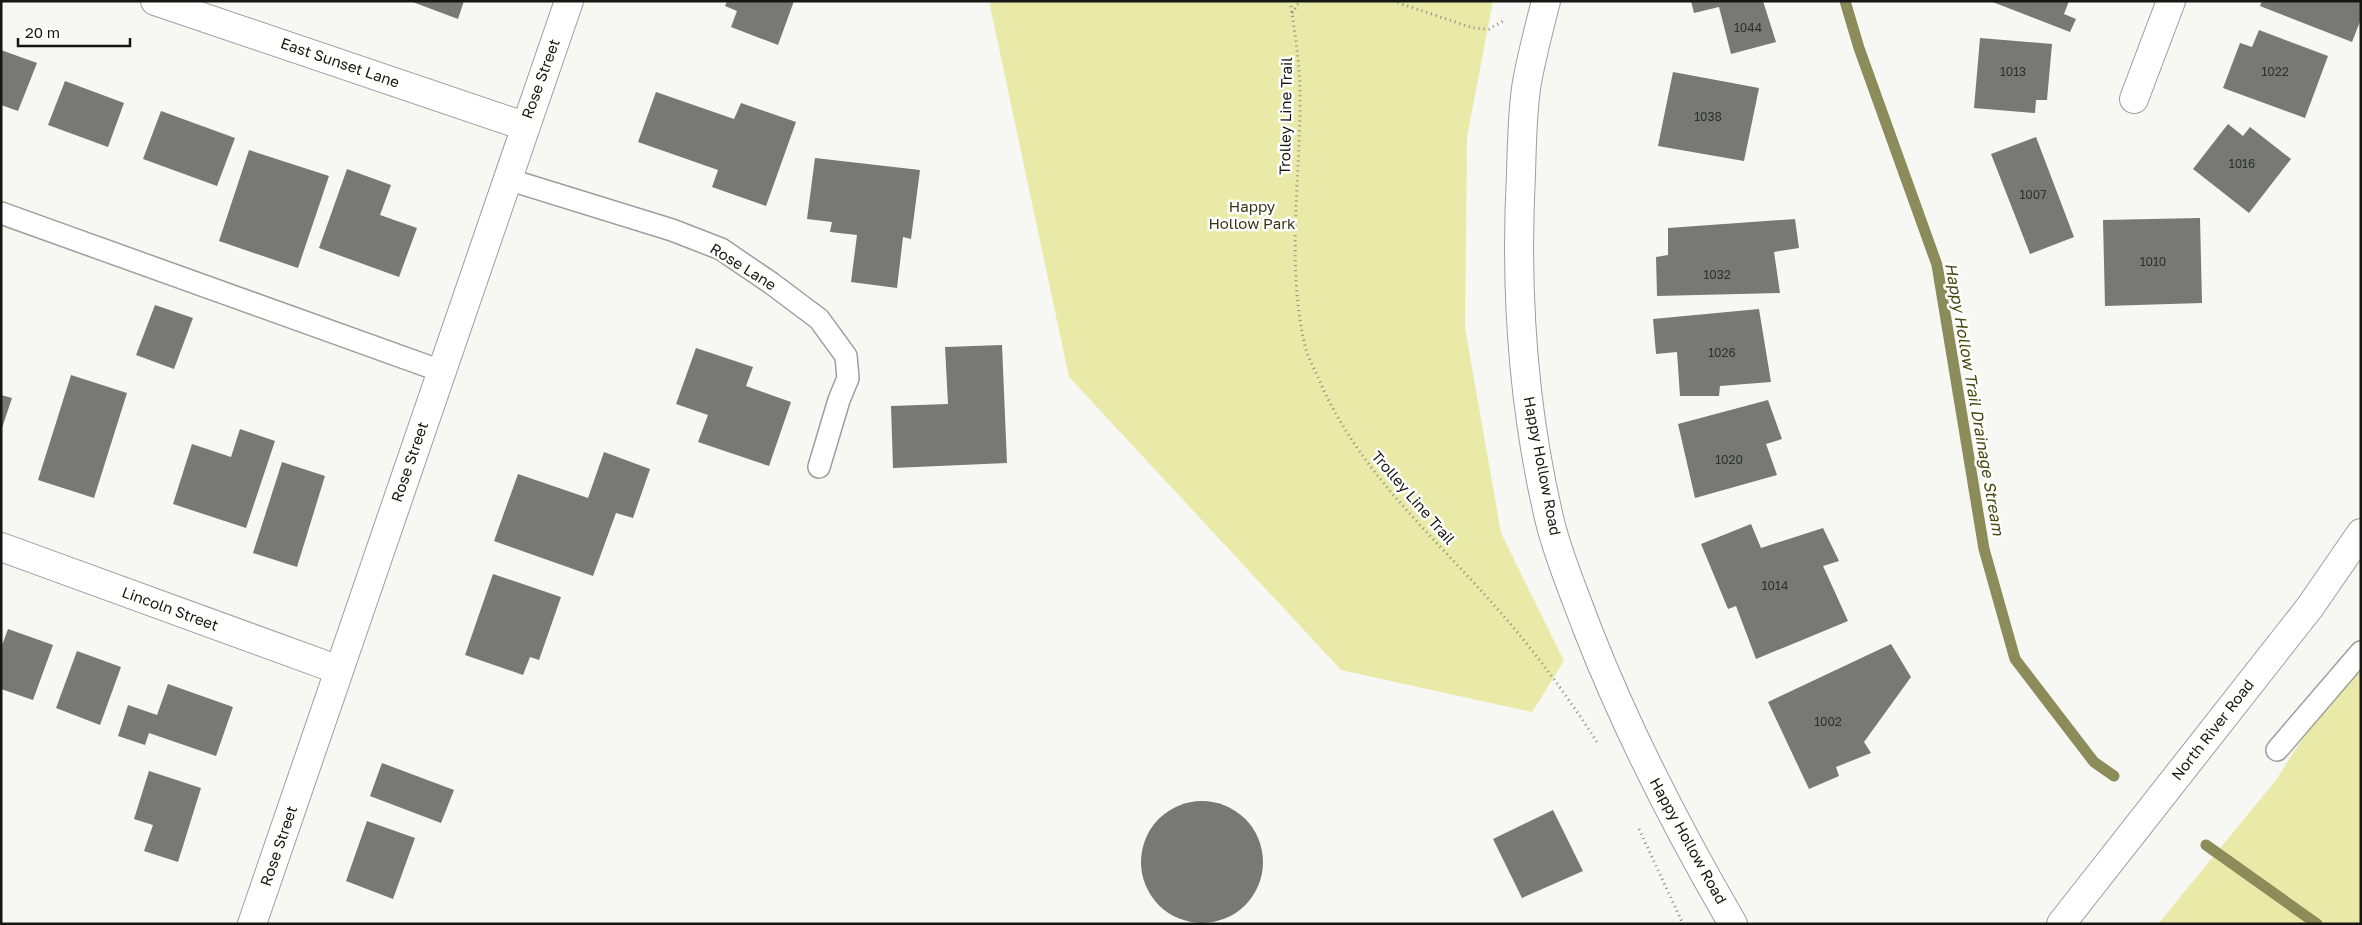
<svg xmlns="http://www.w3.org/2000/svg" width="2362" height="925" viewBox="0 0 2362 925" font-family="'Golos Text',sans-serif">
  <rect width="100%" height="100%" fill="#f7f7f3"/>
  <!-- green -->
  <g fill="#e9eaa7">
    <polygon points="989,1 1493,1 1467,137 1465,328 1501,533 1564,661 1532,712 1341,670 1069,377"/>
    <polygon points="2361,647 2361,924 2158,924 2276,780"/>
  </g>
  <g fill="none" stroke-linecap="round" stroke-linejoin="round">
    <!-- stream -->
    <g stroke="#8b8c59" stroke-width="11">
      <polyline points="1845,1 1859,48 1937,265 1984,549 2015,659 2094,762 2114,776"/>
      <polyline points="2206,845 2317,924"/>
    </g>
  </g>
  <!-- building -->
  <g fill="#787975">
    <polygon points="410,1 464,1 458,19"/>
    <polygon points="727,1 794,1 778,45 731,27 737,11 725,6"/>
    <polygon points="1691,1 1763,1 1776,42 1731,54 1719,7 1694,13"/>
    <polygon points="1990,1 2069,1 2064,14 2076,19 2070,32"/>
    <polygon points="2262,1 2361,1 2361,19 2352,42 2260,6"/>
    <polygon points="2259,30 2328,56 2305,118 2223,88 2240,43 2252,47"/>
    <polygon points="1980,38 2052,44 2047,100 2036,100 2035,113 1974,108"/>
    <polygon points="1,50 37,63 18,111 1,105"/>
    <polygon points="1673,72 1759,88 1744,161 1658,146"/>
    <polygon points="65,81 124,103 108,147 48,125"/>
    <polygon points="656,92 734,119 741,103 796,122 766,206 712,187 718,170 638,142"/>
    <polygon points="161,111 235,138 217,186 143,159"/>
    <polygon points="2228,124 2243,136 2250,127 2291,159 2249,213 2193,169"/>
    <polygon points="2036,137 2074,237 2030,254 1991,154"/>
    <polygon points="249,150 329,176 298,268 219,241"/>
    <polygon points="815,158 920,170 911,239 903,237 897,288 851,282 857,235 830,232 832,222 807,219"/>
    <polygon points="347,169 391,185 380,215 417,228 399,277 319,248"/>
    <polygon points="2200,218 2202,303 2105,306 2103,220"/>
    <polygon points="1795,219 1799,248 1774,252 1780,293 1657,296 1656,257 1668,255 1668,228"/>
    <polygon points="155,305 193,318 174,369 136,355"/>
    <polygon points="1759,309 1771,382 1720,386 1719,396 1680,396 1677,352 1656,354 1653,319"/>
    <polygon points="1002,345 1007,463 893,468 891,406 948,404 945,347"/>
    <polygon points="696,348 753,367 746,386 791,402 769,466 698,442 708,415 676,404"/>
    <polygon points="71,375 127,393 94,498 38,480"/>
    <polygon points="1,395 12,398 2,428 1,428"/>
    <polygon points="1768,400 1782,439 1766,444 1777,475 1695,498 1678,424"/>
    <polygon points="240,429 275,441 246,528 173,504 192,444 231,457"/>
    <polygon points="604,452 650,469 633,518 616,513 593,576 494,541 518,474 588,498"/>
    <polygon points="282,462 325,476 297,567 253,553"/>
    <polygon points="1751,524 1761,548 1823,528 1839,561 1823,566 1848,621 1756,659 1736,606 1728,609 1701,544"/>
    <polygon points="493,574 561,597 539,660 530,657 523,675 465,655"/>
    <polygon points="8,629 53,645 33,700 1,689 1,648"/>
    <polygon points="1891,644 1911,677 1864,742 1871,753 1836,767 1839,776 1809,789 1768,702"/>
    <polygon points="77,651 121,667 100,725 56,708"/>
    <polygon points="168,684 233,707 216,756 149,733 145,745 118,736 128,705 157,715"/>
    <polygon points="382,763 454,790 441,823 370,796"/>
    <polygon points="149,771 201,788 178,862 144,851 153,825 134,819"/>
    <circle cx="1202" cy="862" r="61"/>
    <polygon points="1553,810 1583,871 1522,898 1493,839"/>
    <polygon points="367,821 415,838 393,899 346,881"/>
  </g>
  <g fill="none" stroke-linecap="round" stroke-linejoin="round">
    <!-- lane casing -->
    <g stroke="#9e9f9b" stroke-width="24">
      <g id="lane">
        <polyline points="507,179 672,230 721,249 771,283 819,319 846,356 848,378 839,400 819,467"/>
        <polyline points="1,213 441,371"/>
        <polyline points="2277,750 2361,652"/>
      </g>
    </g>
    <!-- street casing -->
    <g stroke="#9e9f9b" stroke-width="30">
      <g id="street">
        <polyline points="155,1 524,126"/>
        <polyline points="2134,99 2171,1"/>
        <polyline points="1,547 339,670"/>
        <polyline points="252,924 569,1"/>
      </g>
    </g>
    <!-- secondary casing -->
    <g stroke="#9e9f9b" stroke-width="30">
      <g id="secondary">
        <path d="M 1546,1 C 1539,28 1532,55 1527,82 C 1522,112 1522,144 1521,174 C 1515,290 1523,409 1550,522 C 1559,558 1574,593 1587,628 C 1627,731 1677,828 1733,924"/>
        <polyline points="2061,924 2310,607 2361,533"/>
      </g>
    </g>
    <!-- path -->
    <g stroke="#8a8b88" stroke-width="3" stroke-dasharray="1 4" stroke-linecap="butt">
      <path d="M 1290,1 C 1296,38 1301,73 1300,110 C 1299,189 1287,268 1305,346 C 1308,358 1315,370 1320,382 C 1361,475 1436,538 1501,613 C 1536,653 1568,697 1597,742"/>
      <polyline points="1393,1 1473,28 1489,29 1505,20"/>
      <polyline points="1292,13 1300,1"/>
      <polyline points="1639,829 1683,924"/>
    </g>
    <!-- lane -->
    <use href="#lane" stroke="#fff" stroke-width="21"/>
    <!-- street -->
    <use href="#street" stroke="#fff" stroke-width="28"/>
    <!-- secondary -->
    <use href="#secondary" stroke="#fff" stroke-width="28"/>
  </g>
  <g text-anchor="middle" stroke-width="5" stroke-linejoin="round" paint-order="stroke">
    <!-- number labels -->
    <g font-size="12" fill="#2e302d">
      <text x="1748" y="32">1044</text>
      <text x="2013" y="76">1013</text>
      <text x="2275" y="76">1022</text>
      <text x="1708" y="121">1038</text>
      <text x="2242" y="168">1016</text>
      <text x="2033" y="199">1007</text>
      <text x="2153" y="266">1010</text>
      <text x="1717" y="279">1032</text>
      <text x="1722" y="357">1026</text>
      <text x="1729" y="464">1020</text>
      <text x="1775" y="590">1014</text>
      <text x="1828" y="726">1002</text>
    </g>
    <!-- street labels -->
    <g font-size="15" fill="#161715" stroke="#fffffe">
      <text transform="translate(340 63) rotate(19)" y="5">East Sunset Lane</text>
      <text transform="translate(541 79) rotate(-70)" y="5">Rose Street</text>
      <text transform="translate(1286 116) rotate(-89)" y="5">Trolley Line Trail</text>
      <text transform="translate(743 267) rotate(32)" y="5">Rose Lane</text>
      <text transform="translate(410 462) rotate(-71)" y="5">Rose Street</text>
      <text transform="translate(1542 466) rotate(79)" y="5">Happy Hollow Road</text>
      <text transform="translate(1413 498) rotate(49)" y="5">Trolley Line Trail</text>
      <text transform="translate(170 609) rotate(20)" y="5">Lincoln Street</text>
      <text transform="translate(2213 730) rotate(-52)" y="5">North River Road</text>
      <text transform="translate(1688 841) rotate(61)" y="5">Happy Hollow Road</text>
      <text transform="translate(279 846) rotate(-71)" y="5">Rose Street</text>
    </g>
    <!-- park labels -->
    <g font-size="15" fill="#363616" stroke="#fffffe">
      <text x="1252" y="212">Happy<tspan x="1252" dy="17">Hollow Park</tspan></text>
    </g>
    <!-- water labels -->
    <g font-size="16" font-style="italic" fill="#484811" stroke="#fffffe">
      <text transform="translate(1975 399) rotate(80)" y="6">Happy Hollow Trail Drainage Stream</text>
    </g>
  </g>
  <!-- border -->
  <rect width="2362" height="925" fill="none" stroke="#161715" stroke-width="5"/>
  <!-- scale -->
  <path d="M18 38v8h112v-8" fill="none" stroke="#161715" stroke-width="2.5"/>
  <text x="25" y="38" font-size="15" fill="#161715" stroke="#fffffe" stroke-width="4" paint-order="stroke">20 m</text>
</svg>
